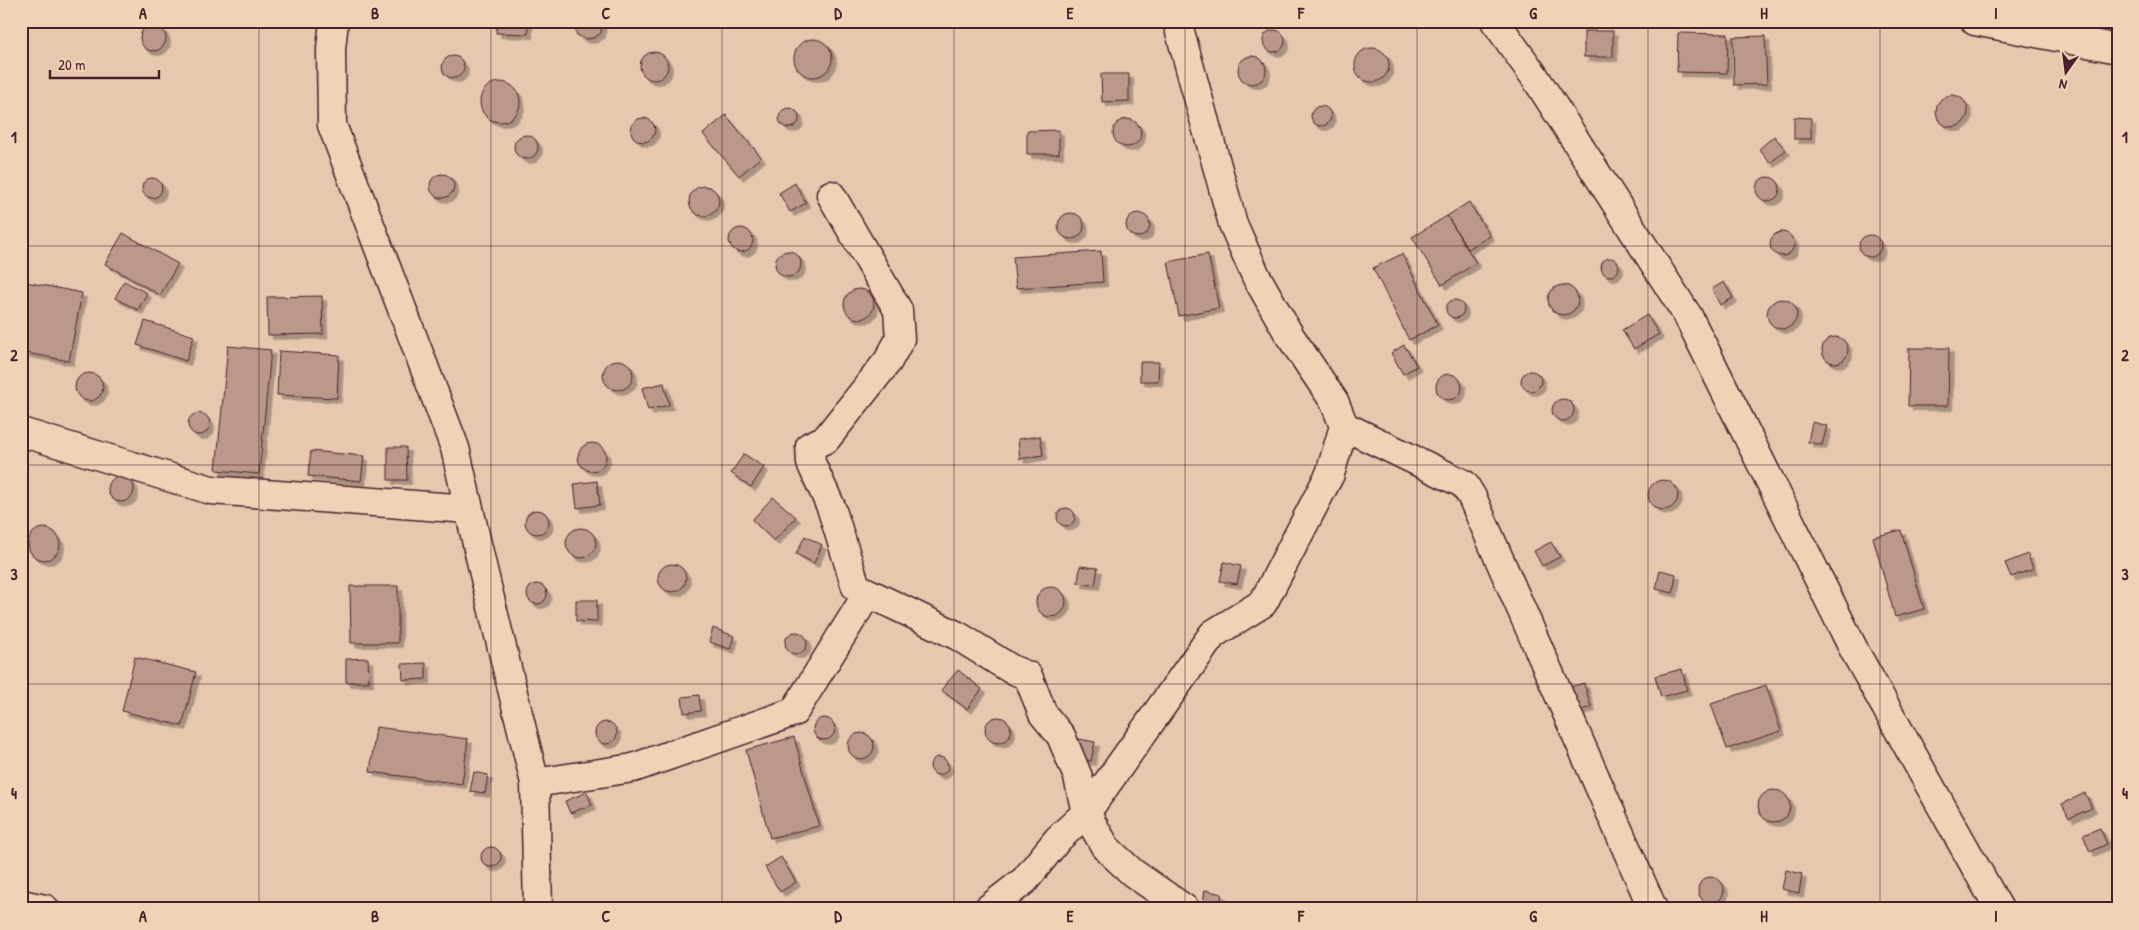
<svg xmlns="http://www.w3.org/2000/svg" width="2139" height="930" viewBox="0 0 2139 930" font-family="'Patrick Hand',sans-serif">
  <defs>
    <filter id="shadow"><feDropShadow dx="4.5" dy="4.5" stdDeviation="0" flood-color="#0004"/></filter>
  </defs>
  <rect width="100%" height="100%" fill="#e6c8af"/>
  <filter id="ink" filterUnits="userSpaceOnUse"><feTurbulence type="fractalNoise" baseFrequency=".02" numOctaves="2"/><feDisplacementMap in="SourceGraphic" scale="10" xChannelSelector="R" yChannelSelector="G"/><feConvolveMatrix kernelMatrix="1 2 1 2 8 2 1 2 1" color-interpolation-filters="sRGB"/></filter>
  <g filter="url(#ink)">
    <!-- building -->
    <g fill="#bb998a" stroke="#4a1f2b" filter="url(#shadow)">
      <polygon points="497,21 528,21 528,34 496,33"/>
      <polygon points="575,21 602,21 601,33 594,38 585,39 577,35 574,26"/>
      <circle cx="153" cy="38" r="13"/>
      <circle cx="1274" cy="41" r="11"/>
      <rect x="1584" y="31" width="29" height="26"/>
      <polygon points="1678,33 1728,34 1727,73 1677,72"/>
      <polygon points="1765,36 1767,84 1734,85 1733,37"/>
      <circle cx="813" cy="58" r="19"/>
      <circle cx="1372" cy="65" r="17"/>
      <circle cx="654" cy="66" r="14"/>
      <circle cx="1252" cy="70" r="14"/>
      <circle cx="453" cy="67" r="11"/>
      <polygon points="1101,74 1129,74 1129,101 1102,102"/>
      <circle cx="500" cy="102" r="20"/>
      <circle cx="1952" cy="111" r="16"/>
      <circle cx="1321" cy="116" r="10"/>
      <circle cx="789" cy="118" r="10"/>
      <polygon points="726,115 761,157 739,176 703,134"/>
      <polygon points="1794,117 1811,118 1811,139 1794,139"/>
      <circle cx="643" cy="130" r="12"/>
      <circle cx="1127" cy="133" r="14"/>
      <polygon points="1059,130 1059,154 1027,154 1027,131"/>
      <circle cx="526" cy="147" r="12"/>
      <polygon points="1774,136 1786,150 1770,163 1759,149"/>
      <circle cx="442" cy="186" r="12"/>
      <circle cx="1768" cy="189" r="12"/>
      <circle cx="152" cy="188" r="10"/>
      <polygon points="795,183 806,203 790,212 779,193"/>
      <circle cx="704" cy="201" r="15"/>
      <polygon points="1469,202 1490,236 1468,249 1447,216"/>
      <circle cx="1071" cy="226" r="13"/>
      <circle cx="1138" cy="225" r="12"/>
      <polygon points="1447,216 1476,263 1442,285 1412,237"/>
      <circle cx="741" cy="240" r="12"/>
      <circle cx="1782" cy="244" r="12"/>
      <polygon points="123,233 178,264 160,295 105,264"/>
      <circle cx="1870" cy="246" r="11"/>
      <circle cx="788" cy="264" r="13"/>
      <polygon points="1101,251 1103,282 1016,288 1013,257"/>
      <polygon points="1208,254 1219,308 1179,316 1168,262"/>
      <polygon points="1402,254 1438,325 1409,340 1373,268"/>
      <circle cx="1610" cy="267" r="9"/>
      <polygon points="21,281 82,293 69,361 21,352"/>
      <polygon points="124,281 147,293 138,310 115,298"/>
      <polygon points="1724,282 1733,298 1720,305 1712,289"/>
      <circle cx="1563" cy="300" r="15"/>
      <circle cx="859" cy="304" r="15"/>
      <polygon points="322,296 323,334 268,335 267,297"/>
      <circle cx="1782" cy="314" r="15"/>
      <circle cx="1455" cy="309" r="9"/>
      <polygon points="1647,315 1659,334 1634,349 1622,330"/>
      <polygon points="145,321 194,336 186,361 137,345"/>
      <circle cx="1835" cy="350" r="13"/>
      <polygon points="1404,345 1417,366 1403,374 1391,353"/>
      <polygon points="228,346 271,350 259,474 216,470"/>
      <polygon points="1909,348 1949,348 1948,406 1908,406"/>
      <polygon points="279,351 339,355 337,398 277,395"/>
      <circle cx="618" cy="375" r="15"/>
      <polygon points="1140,362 1159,362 1158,381 1140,381"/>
      <circle cx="1531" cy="381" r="10"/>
      <circle cx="89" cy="387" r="14"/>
      <circle cx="1449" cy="387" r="13"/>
      <polygon points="664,383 669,405 648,410 642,388"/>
      <circle cx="1563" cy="410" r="11"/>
      <circle cx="199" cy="424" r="11"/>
      <polygon points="1812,422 1827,426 1822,445 1808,442"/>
      <polygon points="1040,436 1043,455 1020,459 1018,439"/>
      <circle cx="592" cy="457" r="14"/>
      <polygon points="388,447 406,447 407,480 388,480"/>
      <polygon points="311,451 364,456 361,481 308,476"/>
      <polygon points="744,454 764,467 751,487 731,473"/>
      <circle cx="121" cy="489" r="13"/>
      <circle cx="1663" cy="495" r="15"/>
      <polygon points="597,481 600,505 577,508 574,484"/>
      <polygon points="773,497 796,517 774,541 752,520"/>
      <circle cx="1066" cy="517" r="9"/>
      <circle cx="537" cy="522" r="12"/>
      <circle cx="44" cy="544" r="16"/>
      <circle cx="581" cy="543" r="15"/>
      <polygon points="1901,530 1924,609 1895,617 1873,537"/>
      <polygon points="805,536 822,545 814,563 796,554"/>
      <polygon points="1551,542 1560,557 1542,566 1534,551"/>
      <polygon points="2028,554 2033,569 2011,577 2005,563"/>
      <polygon points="1224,562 1241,566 1237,584 1220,581"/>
      <circle cx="672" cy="578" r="14"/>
      <polygon points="1080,566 1098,568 1095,585 1078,583"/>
      <polygon points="1660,570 1676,574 1673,593 1656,589"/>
      <circle cx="537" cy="594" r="10"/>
      <polygon points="350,586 398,586 398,643 351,643"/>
      <circle cx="1051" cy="602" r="15"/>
      <polygon points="576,600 597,600 597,622 576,621"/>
      <polygon points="713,628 734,636 730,649 709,642"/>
      <circle cx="796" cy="643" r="11"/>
      <polygon points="135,657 196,672 182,726 122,711"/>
      <polygon points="368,658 369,682 346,682 346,659"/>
      <polygon points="426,663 426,679 403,680 402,664"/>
      <polygon points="1682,669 1687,690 1661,697 1655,676"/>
      <polygon points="958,670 982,689 967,709 941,690"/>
      <polygon points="1584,683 1591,707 1577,711 1570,687"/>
      <polygon points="1766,685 1781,731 1727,749 1711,704"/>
      <polygon points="699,695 701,711 684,713 682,697"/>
      <circle cx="998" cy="730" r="13"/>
      <circle cx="824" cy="729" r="11"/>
      <circle cx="606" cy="733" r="11"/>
      <polygon points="376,727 468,739 462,784 370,772"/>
      <circle cx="861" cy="746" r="13"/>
      <polygon points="794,737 819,826 770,838 746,750"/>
      <polygon points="1079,739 1095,742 1091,761 1075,758"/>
      <circle cx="939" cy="766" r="9"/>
      <polygon points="474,772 488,775 485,793 470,791"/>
      <circle cx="1774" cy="806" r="16"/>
      <polygon points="587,792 592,805 570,813 565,801"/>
      <polygon points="2085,793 2092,808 2069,818 2062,804"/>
      <polygon points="2100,828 2107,844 2090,852 2083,835"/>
      <circle cx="491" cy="857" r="10"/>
      <polygon points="781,857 796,882 780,892 765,867"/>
      <polygon points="1786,870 1802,874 1799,893 1782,889"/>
      <circle cx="1711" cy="890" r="13"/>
      <polygon points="1205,890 1222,894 1219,909 1202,909"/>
    </g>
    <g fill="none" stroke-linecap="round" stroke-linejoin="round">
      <!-- minor casing -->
      <g stroke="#4a1f2b" stroke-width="31">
        <g id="minor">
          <polyline points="334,21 331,49 332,125 455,448 484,574 535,783 538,909"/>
          <polyline points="1495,21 1535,77 1688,316 1855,652 1999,909"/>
          <polyline points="1975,21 2118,49"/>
          <polyline points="831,195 898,310 900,339 888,361 826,439 810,446 811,463 831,507 856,587 958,636 1011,669 1028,676 1043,714 1061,736 1078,777 1086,813 1106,848 1133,873 1185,909"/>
          <polyline points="1344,426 1464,484 1472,497 1653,909"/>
          <polyline points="21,432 211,490 469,509"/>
          <polyline points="535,783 633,768 794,712 868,593"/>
          <polyline points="21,904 45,909"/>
          <polyline points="988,909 1025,880 1058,839 1086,813 1213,634 1263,603 1330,474 1344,426 1334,401 1290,336 1256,276 1233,224 1177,21"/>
        </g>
      </g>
      <!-- minor -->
      <use href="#minor" stroke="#f0d3b7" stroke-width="28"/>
    </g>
  </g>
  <!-- grid -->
  <path fill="none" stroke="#4a1f2b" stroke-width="1" stroke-opacity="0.55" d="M 259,21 L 259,909M 491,21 L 491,909M 722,21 L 722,909M 954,21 L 954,909M 1185,21 L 1185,909M 1417,21 L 1417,909M 1648,21 L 1648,909M 1880,21 L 1880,909M 21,246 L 2118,246M 21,465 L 2118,465M 21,684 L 2118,684"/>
  <!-- margin -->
  <rect width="2139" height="930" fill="none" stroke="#f0d3b7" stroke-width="55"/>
  <!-- north arrow -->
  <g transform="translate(2066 72) rotate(194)" stroke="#f0d3b7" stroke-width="4" paint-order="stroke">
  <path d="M0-4L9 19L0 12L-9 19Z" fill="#4a1f2b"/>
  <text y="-8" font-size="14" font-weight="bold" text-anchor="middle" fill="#4a1f2b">N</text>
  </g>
  <!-- scale -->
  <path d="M50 70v8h109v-8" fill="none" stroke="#4a1f2b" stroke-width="2.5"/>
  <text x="58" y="70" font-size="15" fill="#4a1f2b" stroke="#f0d3b7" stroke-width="4" paint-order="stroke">20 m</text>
  <rect x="28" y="28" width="2084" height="874" fill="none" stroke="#4a1f2b" stroke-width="2"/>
  <g font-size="16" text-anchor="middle" font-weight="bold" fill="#4a1f2b">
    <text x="143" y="19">A</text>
    <text x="375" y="19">B</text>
    <text x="606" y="19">C</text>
    <text x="838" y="19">D</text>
    <text x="1070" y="19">E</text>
    <text x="1301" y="19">F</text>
    <text x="1533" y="19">G</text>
    <text x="1764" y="19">H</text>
    <text x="1996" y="19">I</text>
    <text x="14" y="143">1</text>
    <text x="2125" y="143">1</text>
    <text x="14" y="361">2</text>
    <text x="2125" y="361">2</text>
    <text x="14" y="580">3</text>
    <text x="2125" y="580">3</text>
    <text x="14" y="799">4</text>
    <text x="2125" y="799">4</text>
    <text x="143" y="922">A</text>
    <text x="375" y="922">B</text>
    <text x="606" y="922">C</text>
    <text x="838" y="922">D</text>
    <text x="1070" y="922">E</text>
    <text x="1301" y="922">F</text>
    <text x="1533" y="922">G</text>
    <text x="1764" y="922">H</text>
    <text x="1996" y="922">I</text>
  </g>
</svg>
